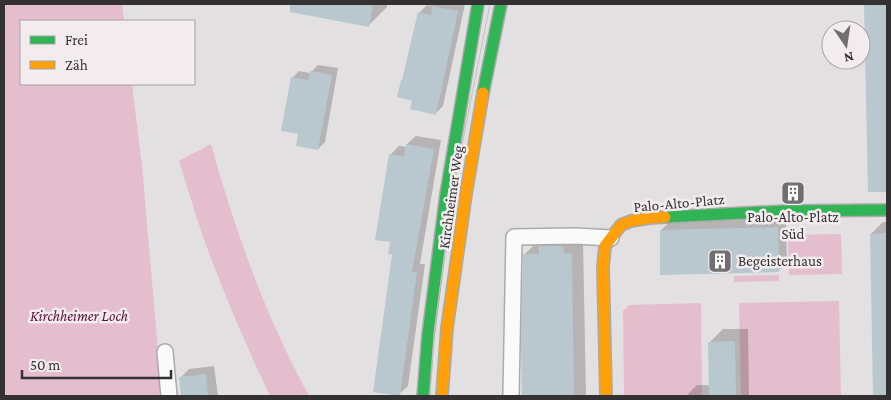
<svg xmlns="http://www.w3.org/2000/svg" width="891" height="400" viewBox="0 0 891 400" font-family="'Crimson Pro',serif">
  <rect width="100%" height="100%" fill="#e3e0e1"/>
  <!-- green -->
  <g fill="#e4becc">
    <polygon points="4,4 122,4 124,21 21,21 21,84 132,84 142,166 162,396 4,396"/>
    <path d="M 211,144 C 235,231 266,317 309,396 L 270,396 C 251,356 233,315 217,274 C 202,237 191,199 179,161 Z"/>
    <polygon points="841,234 842,274 789,275 788,235"/>
    <polygon points="779,275 779,281 734,282 734,276"/>
    <polygon points="839,301 841,396 741,396 739,303"/>
    <polygon points="701,303 702,396 624,396 623,311 629,305"/>
  </g>
  <!-- shadow -->
  <g fill="#0003">
    <polygon points="321,4 387,4 387,7 369,25 319,16"/>
    <polygon points="431,4 465,4 443,106 435,114 413,100 419,13 427,5 431,6"/>
    <polygon points="867,4 887,4 887,191 869,191 866,5"/>
    <polygon points="318,65 338,68 325,142 318,149 299,133 292,78 299,71 310,73"/>
    <polygon points="416,136 441,140 420,264 425,264 408,386 399,394 394,254 391,241 391,154 399,146 407,147 407,144"/>
    <polygon points="786,219 787,263 778,271 661,230 670,222"/>
    <polygon points="883,222 887,222 887,396 874,396 871,234"/>
    <polygon points="583,242 586,396 524,396 523,345 524,255 536,243"/>
    <polygon points="723,329 748,329 749,396 686,396 697,385 710,385 709,343"/>
    <polygon points="214,366 218,396 182,396 180,378 189,369"/>
  </g>
  <!-- building -->
  <g fill="#b9c8ce">
    <polygon points="290,4 373,4 369,27 290,12"/>
    <polygon points="864,4 887,4 887,192 868,192"/>
    <polygon points="432,6 458,11 436,115 410,109 412,101 397,97 401,80 402,80 418,12 431,15"/>
    <polygon points="310,71 332,75 318,150 296,146 298,134 281,131 291,77 308,80"/>
    <polygon points="406,144 434,149 412,272 417,272 400,396 373,392 392,255 388,254 390,242 375,240 389,154 404,157"/>
    <polygon points="778,227 779,272 660,275 660,230"/>
    <polygon points="887,233 887,396 873,396 870,234"/>
    <polygon points="539,246 563,246 564,253 572,254 574,396 522,396 521,345 523,254 539,254"/>
    <polygon points="735,341 736,396 709,396 708,342"/>
    <polygon points="206,374 208,396 181,396 179,377"/>
  </g>
  <g fill="none" stroke-linecap="round" stroke-linejoin="round">
    <!-- street casing -->
    <g stroke="#abaaaa" stroke-width="18">
      <g id="street">
        <polyline points="165,352 169,396"/>
        <polyline points="511,396 514,237 575,236 611,238"/>
      </g>
    </g>
    <!-- fast casing -->
    <g stroke="#abaaaa" stroke-width="14">
      <g id="fast">
        <polyline points="483,93 501,4"/>
        <polyline points="665,217 786,211 887,210"/>
        <polyline points="423,396 428,335 446,194 478,4"/>
      </g>
    </g>
    <!-- slow casing -->
    <g stroke="#abaaaa" stroke-width="14">
      <g id="slow">
        <polyline points="442,396 447,328 466,194 483,93"/>
        <polyline points="606,396 603,268 605,246 621,225 631,221 649,218 665,217"/>
      </g>
    </g>
    <!-- street -->
    <use href="#street" stroke="#fbfafa" stroke-width="15"/>
    <!-- fast -->
    <use href="#fast" stroke="#30b455" stroke-width="11"/>
    <!-- slow -->
    <use href="#slow" stroke="#ff9f0a" stroke-width="11"/>
    <!-- tram -->
    <polyline stroke="#c2c1c2" stroke-width="1" points="430,396 434,333 453,190 490,4"/>
  </g>
  <!-- icons -->
  <defs>
    <g id="building-square" transform="scale(1.25)"><rect x="-9" y="-9" width="18" height="18" rx="4" fill="#716e6f" stroke="#f2ecee"/><path d="M-4-6H4V6H1V3H-1V6H-4ZM-2.5-4.3h1.7v1.8h-1.7ZM.8-4.3h1.7v1.8H.8ZM-2.5-1h1.7V.8h-1.7ZM.8-1h1.7V.8H.8Z" fill="#fff"/></g>
  </defs>
  <g fill-rule="evenodd">
    <use href="#building-square" x="793" y="193"/>
    <use href="#building-square" x="720" y="261"/>
  </g>
  <g text-anchor="middle" stroke-width="5" stroke-linejoin="round" paint-order="stroke">
    <!-- street labels -->
    <g font-size="15" fill="#333132" stroke="#f2ecee">
      <text transform="translate(451 197) rotate(-82)" y="5">Kirchheimer Weg</text>
      <text transform="translate(679 203) rotate(-5)" y="5">Palo-Alto-Platz</text>
    </g>
    <!-- poi labels -->
    <g font-size="15" fill="#333132" stroke="#f2ecee">
      <text x="793" y="222">Palo-Alto-Platz<tspan x="793" dy="17">Süd</tspan></text>
      <text x="738" y="266" text-anchor="start">Begeisterhaus</text>
    </g>
    <!-- park labels -->
    <g font-size="15" font-style="italic" fill="#5f0d39" stroke="#f2ecee">
      <text x="79" y="321">Kirchheimer Loch</text>
    </g>
  </g>
  <!-- border -->
  <rect width="891" height="400" fill="none" stroke="#333132" stroke-width="10"/>
  <!-- legend -->
  <rect x="20" y="20" width="175" height="65" fill="#f2ecee" stroke="#a6a1a3"/>
  <rect x="30" y="36" width="25" height="8" fill="#30b455" stroke="#a6a1a3"/>
  <text x="65" y="45" font-size="15" fill="#333132">Frei</text>
  <rect x="30" y="61" width="25" height="8" fill="#ff9f0a" stroke="#a6a1a3"/>
  <text x="65" y="70" font-size="15" fill="#333132">Zäh</text>
  <!-- north arrow -->
  <g transform="translate(846 45) rotate(167)"><circle r="24" fill="#f2ecee" stroke="#a6a1a3"/>
  <path d="M0-4L9 19L0 12L-9 19Z" fill="#716e6f"/>
  <text y="-8" font-size="14" font-weight="bold" text-anchor="middle" fill="#333132">N</text>
  </g>
  <!-- scale -->
  <path d="M22 370v8h149v-8" fill="none" stroke="#333132" stroke-width="2.5"/>
  <text x="30" y="370" font-size="15" fill="#333132" stroke="#f2ecee" stroke-width="4" paint-order="stroke">50 m</text>
</svg>
